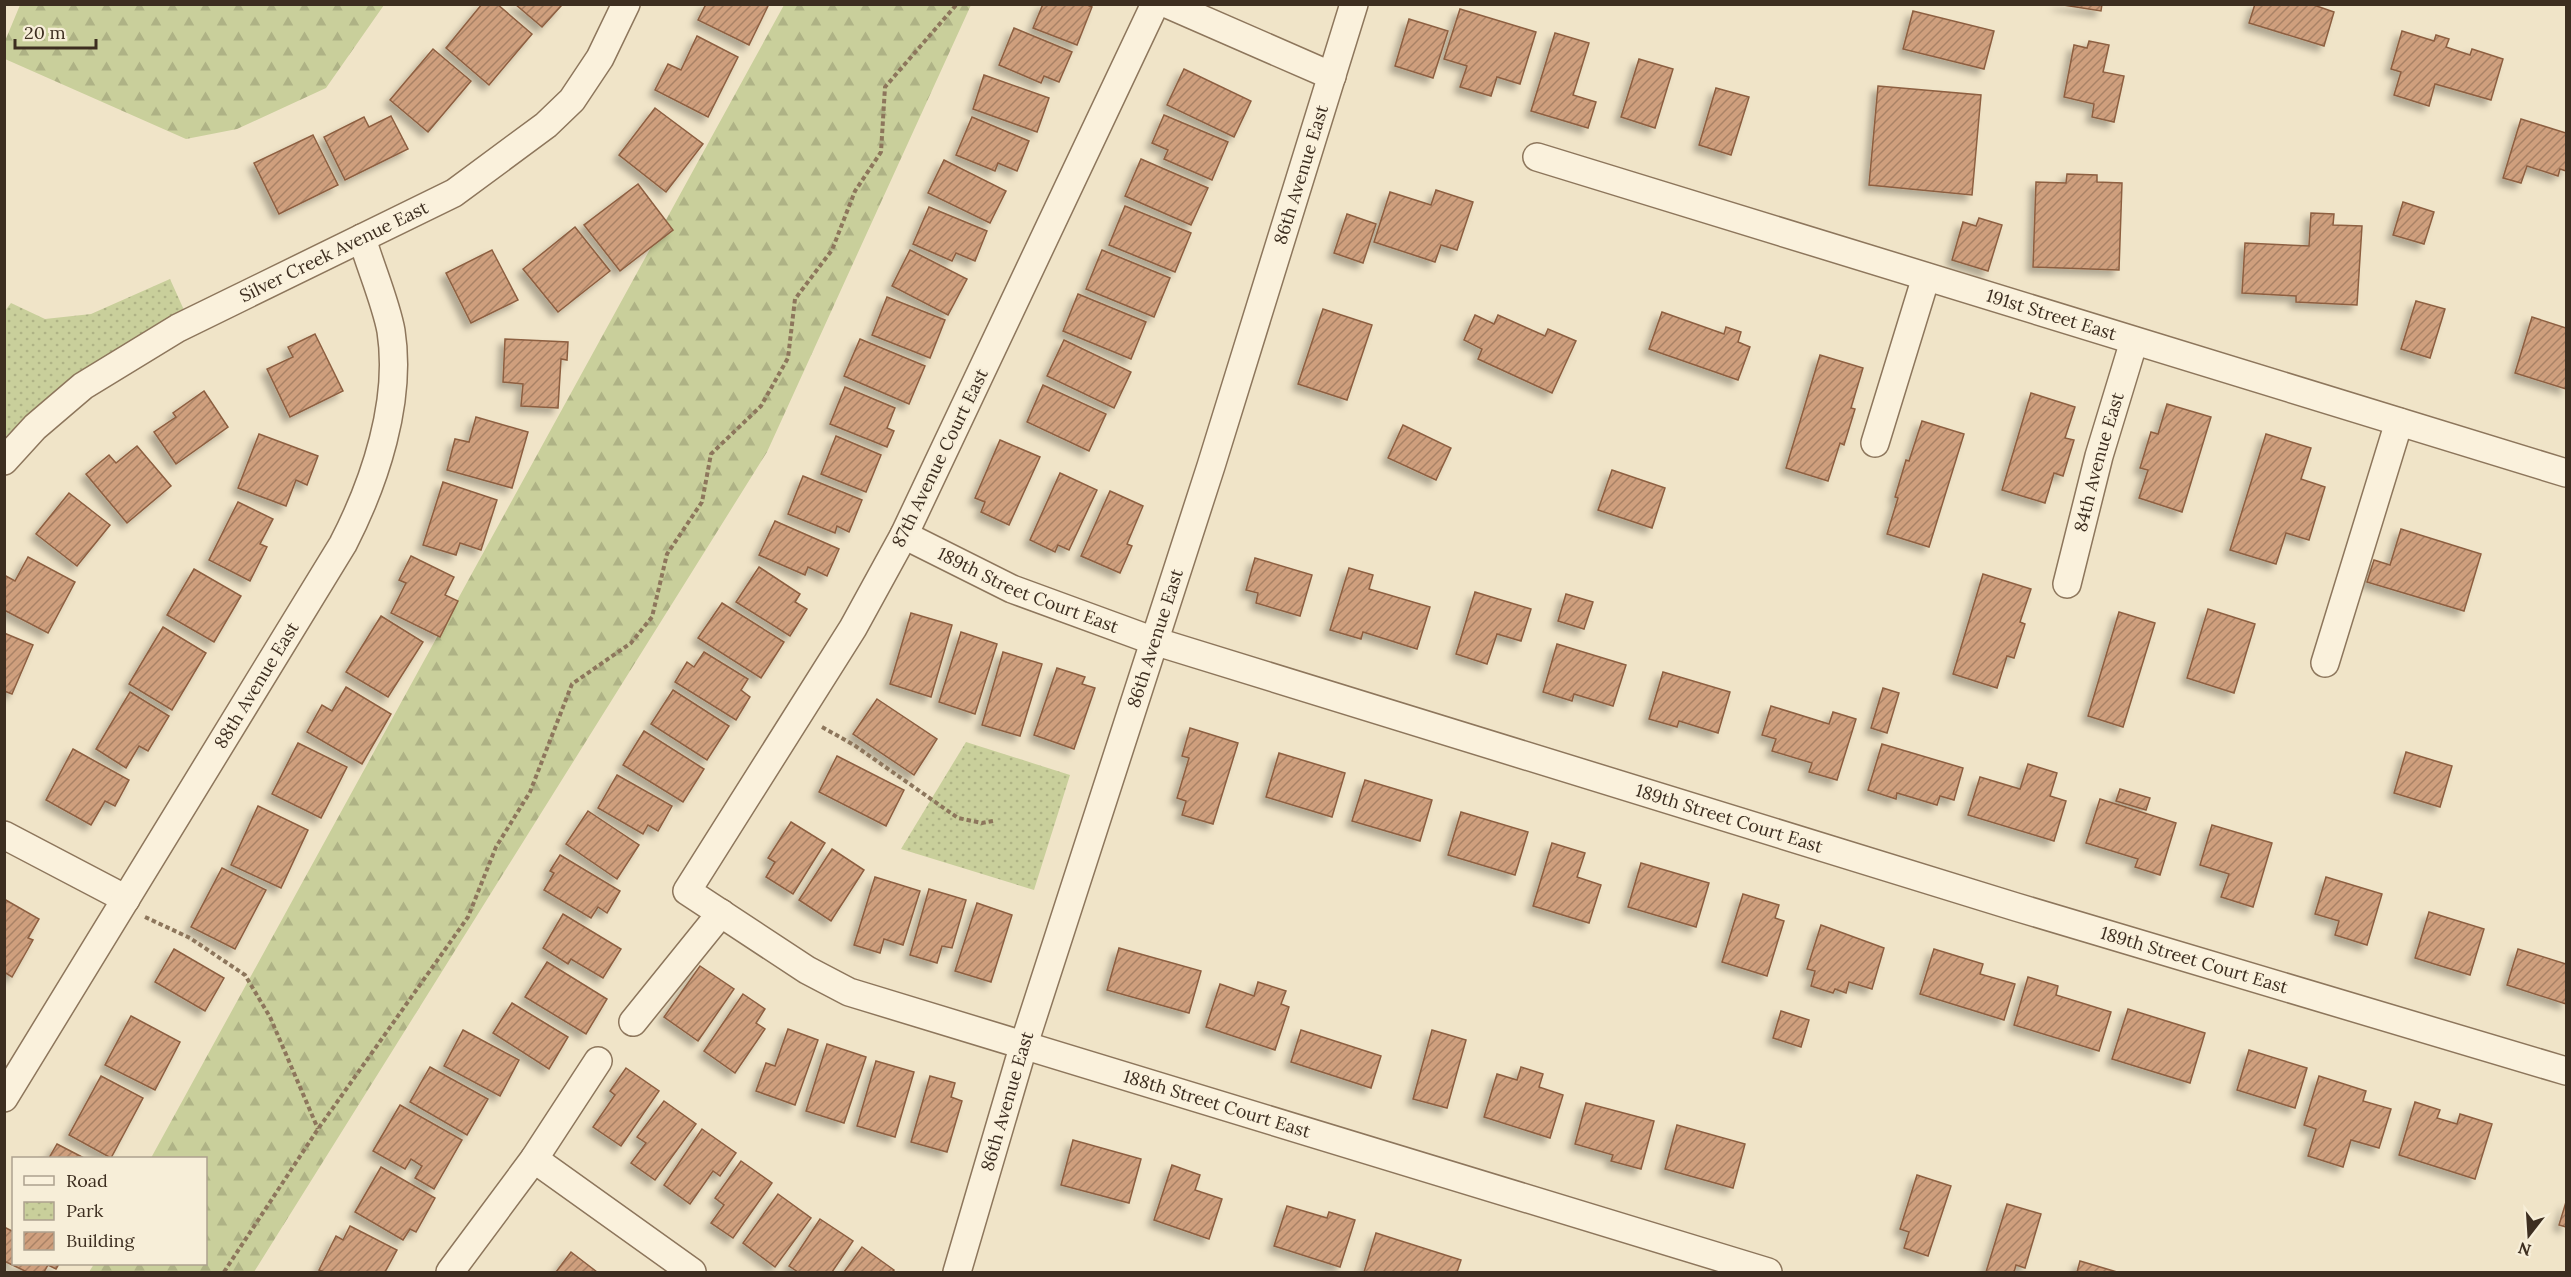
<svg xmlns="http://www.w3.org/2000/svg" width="2571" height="1277" viewBox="0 0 2571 1277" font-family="Lora,serif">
  <defs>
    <pattern id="forest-firs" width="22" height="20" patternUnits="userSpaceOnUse" patternTransform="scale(1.5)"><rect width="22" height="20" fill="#c9cf9b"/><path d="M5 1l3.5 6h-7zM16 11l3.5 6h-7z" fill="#aeb285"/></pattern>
    <pattern id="park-dots" width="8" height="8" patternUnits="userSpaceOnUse" patternTransform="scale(1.5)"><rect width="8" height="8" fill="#c9cf9b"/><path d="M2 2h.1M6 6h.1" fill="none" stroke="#aeb285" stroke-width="1.8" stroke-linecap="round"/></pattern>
    <pattern id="building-hatch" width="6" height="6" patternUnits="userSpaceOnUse" patternTransform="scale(1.5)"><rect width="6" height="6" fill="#cf9f7d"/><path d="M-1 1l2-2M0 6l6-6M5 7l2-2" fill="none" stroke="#a98266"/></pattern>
    <filter id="shadow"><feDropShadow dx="-5.5" dy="5.5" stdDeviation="3" flood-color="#0004"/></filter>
  </defs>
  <rect width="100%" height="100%" fill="#f0e4c8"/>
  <!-- forest -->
  <g fill="url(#forest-firs)">
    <polygon points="20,5 20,4 384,5 326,88 237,129 186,139 5,59 5,41"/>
    <polygon points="784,5 971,5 767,452 254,1272 89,1272 94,1264 206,1264 206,1158 151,1158"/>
  </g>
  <!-- park -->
  <g fill="url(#park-dots)">
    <polygon points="170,279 184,310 61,389 5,437 5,311 11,303 45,319 91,314"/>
    <polygon points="966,742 1070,775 1034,890 901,849"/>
  </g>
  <!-- building -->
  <g fill="url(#building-hatch)" stroke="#8d5f41" stroke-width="1.5" filter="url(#shadow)">
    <polygon points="482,4 497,4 532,34 489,85 446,48"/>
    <polygon points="515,4 559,4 561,6 542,27"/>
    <polygon points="706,4 769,4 749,45 698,20"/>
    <polygon points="1043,4 1085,4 1092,7 1077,45 1033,28"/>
    <polygon points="2057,4 2102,4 2101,11"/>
    <polygon points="2255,4 2311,4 2334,12 2324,46 2249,23"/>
    <polygon points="1460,9 1536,32 1520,84 1497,77 1491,96 1460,87 1467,66 1444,59"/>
    <polygon points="1913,11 1994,31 1984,69 1903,49"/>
    <polygon points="1409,19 1448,31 1433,78 1395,66"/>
    <polygon points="1014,28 1072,52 1059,82 1044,76 1041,83 999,65"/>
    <polygon points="2402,31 2434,41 2436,35 2449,39 2446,47 2470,55 2472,49 2503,59 2491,100 2435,84 2429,106 2394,95 2401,72 2391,69"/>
    <polygon points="1555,33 1589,43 1573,95 1596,102 1588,128 1531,111"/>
    <polygon points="697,36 738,57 708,117 655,90 668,64 681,70"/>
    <polygon points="2089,41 2109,45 2103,72 2124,76 2114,122 2092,117 2094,104 2064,97 2074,45 2087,48"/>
    <polygon points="433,49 471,81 428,132 390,100"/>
    <polygon points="1639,59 1673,69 1655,128 1621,117"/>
    <polygon points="1184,69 1251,101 1234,137 1167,105"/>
    <polygon points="984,75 1049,98 1037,132 973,109"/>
    <polygon points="1878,86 1981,95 1972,195 1869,185"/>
    <polygon points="1716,88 1749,97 1731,155 1699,145"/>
    <polygon points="655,108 703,144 666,192 619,155"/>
    <polygon points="1164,115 1228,142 1212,180 1164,159 1168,150 1152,143"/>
    <polygon points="391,116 408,149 345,180 324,137 364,117 369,127"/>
    <polygon points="972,117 1029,141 1017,171 998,163 995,171 956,155"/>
    <polygon points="2521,119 2566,133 2566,171 2560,169 2558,176 2527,166 2521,183 2503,178"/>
    <polygon points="313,135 338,185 279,214 254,163"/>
    <polygon points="1141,159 1208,188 1191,225 1125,196"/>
    <polygon points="944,160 1006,191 990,223 928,193"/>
    <polygon points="2067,174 2097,175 2097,182 2122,183 2119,270 2033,267 2036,182 2066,183"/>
    <polygon points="638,184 673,230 620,271 584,225"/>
    <polygon points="1436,190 1473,202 1457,250 1441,245 1435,262 1374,242 1390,192 1431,205"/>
    <polygon points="2403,202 2434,212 2424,244 2393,235"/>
    <polygon points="1125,206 1191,233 1175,272 1109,245"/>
    <polygon points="929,207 987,231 975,261 956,253 952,261 913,244"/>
    <polygon points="2311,213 2334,214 2333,225 2362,226 2357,305 2296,302 2296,296 2242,293 2245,243 2309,246"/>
    <polygon points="1347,214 1376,224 1363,263 1334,253"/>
    <polygon points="1979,218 2002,225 1988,271 1952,260 1963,222 1976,226"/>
    <polygon points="575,227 610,271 558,312 523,269"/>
    <polygon points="492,250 518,300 471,323 446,273"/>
    <polygon points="910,250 967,279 948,315 892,286"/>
    <polygon points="1102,250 1170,278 1154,317 1086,289"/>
    <polygon points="1078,294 1146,322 1131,359 1063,331"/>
    <polygon points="887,297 945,320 930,358 872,335"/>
    <polygon points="2416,301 2445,309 2430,358 2401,349"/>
    <polygon points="1323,309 1372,325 1347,400 1298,384"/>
    <polygon points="1662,312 1724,334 1726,327 1741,332 1738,342 1750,347 1738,380 1649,349"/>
    <polygon points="1475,315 1494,324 1498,315 1545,336 1548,329 1576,341 1552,393 1478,359 1482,349 1464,340"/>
    <polygon points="2532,317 2566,328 2566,389 2515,373"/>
    <polygon points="315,334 343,391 290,417 267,369 293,357 288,347"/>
    <polygon points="505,339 568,342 567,360 561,359 558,408 521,406 523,384 503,382"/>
    <polygon points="860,339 925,366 909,404 844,376"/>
    <polygon points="1064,340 1131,372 1114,408 1047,376"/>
    <polygon points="1820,355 1863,368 1851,408 1855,409 1844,445 1840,443 1828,481 1786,468"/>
    <polygon points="1043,385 1106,414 1089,451 1027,422"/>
    <polygon points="845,387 895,408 887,428 894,431 887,447 830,424"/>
    <polygon points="204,391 228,427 176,464 154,432 176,417 173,413"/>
    <polygon points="2031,393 2075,407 2065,438 2074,440 2063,476 2054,473 2045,503 2002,490"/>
    <polygon points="2167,404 2211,417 2182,512 2139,498 2148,470 2140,468 2151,432 2158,434"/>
    <polygon points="476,417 528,432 512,488 447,470 455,439 469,442"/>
    <polygon points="1922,421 1964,434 1929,547 1887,534 1898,498 1895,497 1906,460 1909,461"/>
    <polygon points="1403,425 1451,448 1436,480 1388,458"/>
    <polygon points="259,434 318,456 307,485 296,480 286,506 238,488"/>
    <polygon points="2266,434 2311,448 2301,479 2325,487 2309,540 2286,533 2276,564 2230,550"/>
    <polygon points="836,436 881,455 866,492 821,474"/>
    <polygon points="1000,440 1040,457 1009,525 981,512 985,502 975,498"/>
    <polygon points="137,446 171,486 127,523 86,474 109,455 116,463"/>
    <polygon points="1612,470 1665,488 1652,528 1598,510"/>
    <polygon points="1060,473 1097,490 1069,550 1058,545 1055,552 1030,540"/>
    <polygon points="803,476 862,500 849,532 837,526 835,533 788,514"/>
    <polygon points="443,482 497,500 481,550 460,543 456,555 423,545"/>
    <polygon points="1110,491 1143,506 1127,544 1132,546 1120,573 1081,556"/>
    <polygon points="69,493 110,525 77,566 36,534"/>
    <polygon points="238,502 273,519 260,544 267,547 250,581 209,560"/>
    <polygon points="775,521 839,549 827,576 808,567 805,575 759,555"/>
    <polygon points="2401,529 2481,554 2464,611 2367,582 2374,560 2390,565"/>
    <polygon points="411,556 454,577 445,595 458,601 440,637 391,613 406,583 399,580"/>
    <polygon points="28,557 75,582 48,633 4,610 4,579 6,576 15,581"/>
    <polygon points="1255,558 1312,575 1300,616 1256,603 1258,593 1246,590"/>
    <polygon points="759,567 800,594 795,602 807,609 790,636 736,602"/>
    <polygon points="1349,568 1373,575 1369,589 1430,607 1417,649 1363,632 1361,639 1330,630"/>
    <polygon points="194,569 241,596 214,642 167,615"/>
    <polygon points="1983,574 2031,589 2020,622 2025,624 2014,658 2007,656 1997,688 1953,674"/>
    <polygon points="1475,592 1531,609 1521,641 1497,634 1487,664 1456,654"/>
    <polygon points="1566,594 1593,602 1584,629 1558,621"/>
    <polygon points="722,603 784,642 761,678 698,638"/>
    <polygon points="2208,609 2255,624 2234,693 2187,678"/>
    <polygon points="2119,612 2155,623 2123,727 2088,716"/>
    <polygon points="911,613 952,625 931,697 890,684"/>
    <polygon points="381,616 423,642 388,697 346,672"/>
    <polygon points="163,627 206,653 172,710 129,684"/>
    <polygon points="961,632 997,644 975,714 939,702"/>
    <polygon points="4,633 33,645 12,694 4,691"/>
    <polygon points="1557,644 1626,665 1613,706 1574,694 1572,701 1543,692"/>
    <polygon points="704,652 748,679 741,690 750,697 736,720 675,682 687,662 694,667"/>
    <polygon points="1003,652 1042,664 1020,736 982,725"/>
    <polygon points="1057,668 1085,677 1082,684 1095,688 1074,749 1034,735"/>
    <polygon points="1663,672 1730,692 1718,733 1679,721 1677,727 1649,719"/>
    <polygon points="346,687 391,714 362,764 307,732 322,705 332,711"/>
    <polygon points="1883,688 1899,693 1887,733 1871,728"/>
    <polygon points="673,690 729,726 707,760 651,724"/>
    <polygon points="130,692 169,716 148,751 139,746 126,768 96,749"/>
    <polygon points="877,699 937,739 914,775 853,734"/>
    <polygon points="1771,706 1829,724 1833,712 1856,719 1837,780 1809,772 1812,763 1772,751 1776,739 1762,735"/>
    <polygon points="1190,728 1238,743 1213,824 1182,815 1186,801 1177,798 1189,758 1182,756"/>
    <polygon points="644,731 704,769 683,802 623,765"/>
    <polygon points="298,743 347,767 321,818 272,794"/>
    <polygon points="1882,744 1963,768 1954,800 1940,796 1937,805 1897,793 1896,799 1868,790"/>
    <polygon points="73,749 129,780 115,806 105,801 91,825 46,800"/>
    <polygon points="2406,752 2452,766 2440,807 2394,793"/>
    <polygon points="1279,753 1345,773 1332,817 1266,797"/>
    <polygon points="837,756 904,790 886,826 819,792"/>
    <polygon points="2028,764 2057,773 2050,796 2066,801 2054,841 1968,815 1980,777 2020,789"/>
    <polygon points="617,775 672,806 658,831 648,825 643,834 598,808"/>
    <polygon points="1365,780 1432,800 1420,841 1352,821"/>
    <polygon points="2120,789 2150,798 2146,810 2116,801"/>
    <polygon points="2100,799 2176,823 2160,875 2135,867 2138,859 2086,843"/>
    <polygon points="258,806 308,830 281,888 231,865"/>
    <polygon points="588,811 639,845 617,879 566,844"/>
    <polygon points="1461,812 1528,832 1515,875 1448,855"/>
    <polygon points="791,822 825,843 793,894 766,877 775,862 768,858"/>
    <polygon points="2212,825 2272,843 2253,907 2221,897 2229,874 2200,865"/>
    <polygon points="1552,843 1585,853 1577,877 1601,885 1589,923 1533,906"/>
    <polygon points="832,849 864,870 831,921 799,900"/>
    <polygon points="560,855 620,891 607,913 598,907 591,918 544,890 554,873 550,871"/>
    <polygon points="1641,863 1709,883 1696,927 1628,907"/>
    <polygon points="222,868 266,890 235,949 191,927"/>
    <polygon points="875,877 920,891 903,945 884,939 880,953 854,945"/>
    <polygon points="2326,877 2382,894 2367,945 2335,935 2339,921 2315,914"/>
    <polygon points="929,889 966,900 952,948 942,946 937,963 910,955"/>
    <polygon points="1743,894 1779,905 1775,918 1784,921 1767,976 1722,962"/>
    <polygon points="4,899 39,919 28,938 33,940 12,977 4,972"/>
    <polygon points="977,903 1012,915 991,982 955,971"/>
    <polygon points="2429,912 2484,929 2470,975 2415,958"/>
    <polygon points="563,914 621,949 603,978 571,959 568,964 543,948"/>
    <polygon points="1821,925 1884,948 1872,989 1849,982 1846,993 1835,989 1833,993 1811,986 1815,971 1807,969"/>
    <polygon points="1119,948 1201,971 1189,1013 1107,990"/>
    <polygon points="174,949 224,978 205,1011 155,982"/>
    <polygon points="1934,949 1983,964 1980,974 2015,984 2004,1020 1920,994"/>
    <polygon points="2518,949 2566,964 2566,1004 2507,985"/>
    <polygon points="547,962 607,999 586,1034 525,997"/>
    <polygon points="700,966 734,989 698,1041 664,1017"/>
    <polygon points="2028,977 2058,986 2056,995 2111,1012 2099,1051 2014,1025"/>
    <polygon points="1258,982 1286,991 1281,1004 1289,1007 1275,1050 1206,1027 1220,984 1254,996"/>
    <polygon points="743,994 765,1009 756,1023 765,1029 735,1073 704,1051"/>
    <polygon points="512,1003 568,1037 549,1069 493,1033"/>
    <polygon points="2128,1009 2205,1033 2190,1083 2112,1059"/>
    <polygon points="1781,1011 1809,1020 1801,1047 1773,1038"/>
    <polygon points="131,1016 180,1042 155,1090 105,1065"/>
    <polygon points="788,1029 818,1040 795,1105 756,1091 766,1063 775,1066"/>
    <polygon points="463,1030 519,1060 500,1096 444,1066"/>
    <polygon points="1301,1030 1381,1056 1371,1088 1291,1062"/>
    <polygon points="1432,1030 1466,1040 1447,1108 1413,1099"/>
    <polygon points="827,1044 866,1057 844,1123 806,1111"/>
    <polygon points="2249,1050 2307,1068 2295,1108 2237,1090"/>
    <polygon points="876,1061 914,1072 895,1137 857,1126"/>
    <polygon points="430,1067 488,1099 467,1135 410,1102"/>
    <polygon points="1521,1067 1543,1074 1539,1087 1563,1095 1550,1138 1484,1117 1497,1074 1517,1080"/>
    <polygon points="626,1068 659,1091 621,1146 593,1127 615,1095 610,1091"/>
    <polygon points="101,1076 143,1098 111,1158 69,1135"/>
    <polygon points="930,1076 955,1083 951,1097 962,1101 947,1152 911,1142"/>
    <polygon points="2319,1076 2366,1091 2363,1101 2391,1109 2379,1148 2351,1140 2343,1167 2308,1156 2316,1129 2304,1125"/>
    <polygon points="664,1101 696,1124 655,1180 631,1163 646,1143 637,1137"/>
    <polygon points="2415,1102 2440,1110 2437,1118 2457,1124 2460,1114 2492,1124 2475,1179 2399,1155"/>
    <polygon points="1586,1103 1654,1121 1641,1169 1611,1161 1613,1155 1575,1144"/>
    <polygon points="400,1105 462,1140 434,1189 415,1178 422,1166 411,1159 405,1169 373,1151"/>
    <polygon points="1677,1125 1745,1144 1733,1188 1665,1169"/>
    <polygon points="702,1129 736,1153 720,1176 713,1171 690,1204 664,1185"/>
    <polygon points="1073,1140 1141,1159 1129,1203 1061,1185"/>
    <polygon points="57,1144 84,1158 49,1158"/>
    <polygon points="741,1161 772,1183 733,1238 711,1223 724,1205 715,1198"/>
    <polygon points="1172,1165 1200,1175 1195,1190 1222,1199 1209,1239 1154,1220"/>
    <polygon points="381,1167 435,1198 416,1232 410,1229 403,1240 355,1212"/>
    <polygon points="1917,1175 1951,1186 1928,1256 1904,1248 1909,1232 1900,1229"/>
    <polygon points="778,1194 811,1218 775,1267 743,1243"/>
    <polygon points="2566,1202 2566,1227 2559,1225"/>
    <polygon points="2007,1204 2041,1214 2025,1268 2016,1265 2014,1272 1986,1272"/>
    <polygon points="1287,1206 1327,1218 1329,1212 1355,1220 1340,1267 1274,1246"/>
    <polygon points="820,1219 853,1241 832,1272 798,1272 789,1266"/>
    <polygon points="350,1226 397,1250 385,1272 324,1272 319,1270 336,1236 343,1240"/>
    <polygon points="4,1227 14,1232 14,1264 59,1264 56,1269 48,1265 44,1272 27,1272 4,1261"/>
    <polygon points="1376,1233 1461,1260 1457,1272 1364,1272"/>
    <polygon points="862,1247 894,1270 892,1272 844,1272"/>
    <polygon points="571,1252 597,1272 556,1272"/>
    <polygon points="2080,1261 2117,1272 2077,1272"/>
  </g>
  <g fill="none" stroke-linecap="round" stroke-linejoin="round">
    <!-- minor casing -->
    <g stroke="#8d765c" stroke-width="30">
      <g id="minor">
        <path id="s1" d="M 1155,4 L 904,535 L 853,628 L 687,891 L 807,970 L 849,992 L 1768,1272"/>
        <polyline points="1167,4 1332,76"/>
        <path id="s2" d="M 1537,157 L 2566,473"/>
        <polyline points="1875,443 1926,277"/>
        <path id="s3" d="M 4,461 L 35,427 L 83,386 L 178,328 L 454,193 L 546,125 L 572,100 L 600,58 L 626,4"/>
        <path id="s4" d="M 904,535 L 1012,589 L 1154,641 L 2016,907 L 2566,1071"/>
        <path id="s5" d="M 2067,584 L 2099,456 L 2134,341"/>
        <polyline points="2325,663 2399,422"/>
        <polyline points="4,835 126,899"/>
        <polyline points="633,1022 721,913"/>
        <path id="s6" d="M 4,1098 L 343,544 C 375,482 402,401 391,331 C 386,303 370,266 362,238"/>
        <polyline points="534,1159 692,1272"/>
        <polyline points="450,1272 534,1159 598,1061"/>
        <path id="s7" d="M 957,1272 L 1024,1044 L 1211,466 L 1354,4"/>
      </g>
    </g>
    <!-- path -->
    <g stroke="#8d765c" stroke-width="4" stroke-dasharray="4.5 3" stroke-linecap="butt">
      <polyline points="822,727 854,745 958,818 982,823 993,821"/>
      <polyline points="145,917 190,938 245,975 270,1017 318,1129"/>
      <polyline points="224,1272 318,1129 468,917 496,847 530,792 572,684 631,643 652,617 667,554 702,502 711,454 761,406 788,358 795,299 832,250 855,191 881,152 885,87 957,4"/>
    </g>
    <!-- minor -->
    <use href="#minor" stroke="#faf1dc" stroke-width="27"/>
  </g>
  <g text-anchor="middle" stroke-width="4.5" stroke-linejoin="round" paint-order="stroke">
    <!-- street labels -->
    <g font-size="18" fill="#3d2e20" stroke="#f7eed8">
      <text dy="6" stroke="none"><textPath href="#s7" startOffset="1150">86th Avenue East</textPath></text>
      <text dy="6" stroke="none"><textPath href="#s3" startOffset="394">Silver Creek Avenue East</textPath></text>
      <text dy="6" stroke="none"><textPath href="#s2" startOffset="538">191st Street East</textPath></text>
      <text transform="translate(940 458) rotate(-64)" y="6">87th Avenue Court East</text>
      <text dy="6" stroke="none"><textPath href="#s5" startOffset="126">84th Avenue East</textPath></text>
      <text dy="6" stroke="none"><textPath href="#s4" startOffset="136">189th Street Court East</textPath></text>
      <text dy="6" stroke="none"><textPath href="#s7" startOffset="664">86th Avenue East</textPath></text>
      <text dy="6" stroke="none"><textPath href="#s6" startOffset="484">88th Avenue East</textPath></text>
      <text dy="6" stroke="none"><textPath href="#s4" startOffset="874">189th Street Court East</textPath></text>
      <text dy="6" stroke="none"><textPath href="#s4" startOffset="1360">189th Street Court East</textPath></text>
      <text dy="6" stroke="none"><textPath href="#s7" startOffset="178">86th Avenue East</textPath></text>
      <text dy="6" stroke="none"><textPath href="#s1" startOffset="1580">188th Street Court East</textPath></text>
    </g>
  </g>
  <!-- border -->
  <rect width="2571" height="1277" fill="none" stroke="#3d2e20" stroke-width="12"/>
  <!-- legend -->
  <rect x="12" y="1157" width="195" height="108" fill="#f7eed8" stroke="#ada18e" stroke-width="1.5"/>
  <rect x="24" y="1176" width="30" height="9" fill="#faf1dc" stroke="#ada18e" stroke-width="1.5"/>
  <text x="66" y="1187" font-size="18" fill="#3d2e20">Road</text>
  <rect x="24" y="1202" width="30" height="18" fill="url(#park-dots)" stroke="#ada18e" stroke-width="1.5"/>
  <text x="66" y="1217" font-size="18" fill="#3d2e20">Park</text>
  <rect x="24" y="1232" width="30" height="18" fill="url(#building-hatch)" stroke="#ada18e" stroke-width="1.5"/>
  <text x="66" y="1247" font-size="18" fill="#3d2e20">Building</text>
  <!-- north arrow -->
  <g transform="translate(2529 1235) rotate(197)" stroke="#f7eed8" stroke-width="4.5" paint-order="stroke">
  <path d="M0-4.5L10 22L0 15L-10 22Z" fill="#3d2e20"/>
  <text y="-9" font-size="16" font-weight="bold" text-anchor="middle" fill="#3d2e20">N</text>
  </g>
  <!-- scale -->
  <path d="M15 39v9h81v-9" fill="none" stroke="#3d2e20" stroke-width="3"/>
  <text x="24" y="39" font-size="18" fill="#3d2e20" stroke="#f7eed8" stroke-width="4.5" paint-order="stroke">20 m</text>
</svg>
